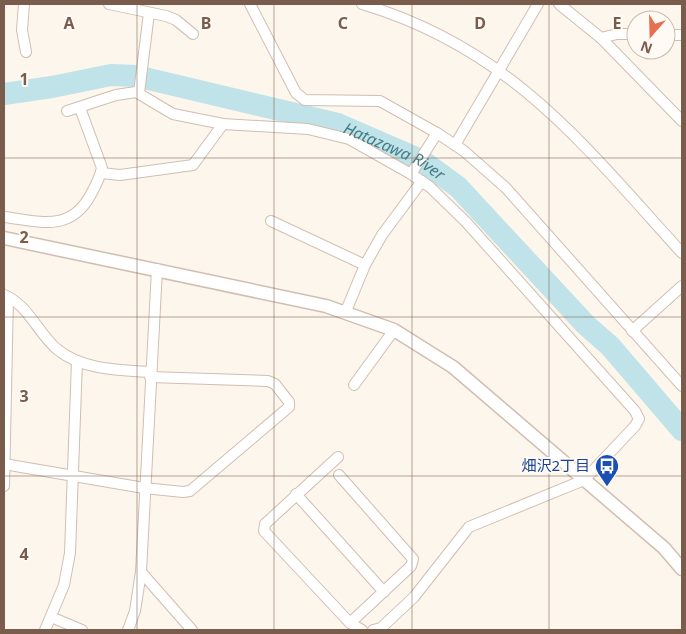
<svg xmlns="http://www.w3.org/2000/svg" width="686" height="634" viewBox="0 0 686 634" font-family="'Noto Sans','Noto Sans JP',sans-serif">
  <rect width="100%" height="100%" fill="#fdf6ec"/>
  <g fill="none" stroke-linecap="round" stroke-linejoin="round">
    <!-- river -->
    <path stroke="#bfe3e8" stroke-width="22" id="s1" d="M 4,94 L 52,87 L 111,75 L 136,76 L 338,124 L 421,160 L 458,187 L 586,325 L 610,346 L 682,430"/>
    <!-- minor casing -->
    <g stroke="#d1beb0" stroke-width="12">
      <g id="minor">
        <polyline points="24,4 22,30 26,52"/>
        <polyline points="109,4 166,16 176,20 193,34"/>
        <polyline points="250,4 296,93 305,100 380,101 437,133 464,151 506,188 682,386"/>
        <path d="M 362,4 C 510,48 583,144 682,253"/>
        <polyline points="559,4 601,38 682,121"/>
        <polyline points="666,35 682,35"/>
        <polyline points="601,38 617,34 636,34"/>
        <polyline points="139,93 149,13"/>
        <polyline points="67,111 116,95 136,92 173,114 223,124 308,129 349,139 411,174 430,187 466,222 635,411 639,419 635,426 584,480 469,527 414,597 381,628 373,630"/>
        <polyline points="455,145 538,4"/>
        <polyline points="101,173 120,175 193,165 223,124"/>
        <polyline points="411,174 437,133"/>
        <path d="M 4,217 C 38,221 69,233 90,196 C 95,187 100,178 102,168 L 80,108"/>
        <polyline points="271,221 365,265"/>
        <path d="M 4,295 C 29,305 38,334 58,350 C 83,370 120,370 150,372"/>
        <polyline points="346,311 365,265 382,235 422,181"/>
        <polyline points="632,331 682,286"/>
        <polyline points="354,385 394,330"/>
        <polyline points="338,457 265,524 264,531 350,623 362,630"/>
        <polyline points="4,464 144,488 183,492 190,491 289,407 289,402 275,384 268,381 150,377"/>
        <polyline points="339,475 413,559 411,566 350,623"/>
        <polyline points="4,486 8,297"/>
        <polyline points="296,494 384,592"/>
        <polyline points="141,572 192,630"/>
        <polyline points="51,617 82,630"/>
        <polyline points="45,630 64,585 70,553 77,361"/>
        <polyline points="128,630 135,611 141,572 157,269"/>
      </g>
    </g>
    <!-- tertiary casing -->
    <g stroke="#d1beb0" stroke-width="15">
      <polyline id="tertiary" points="4,238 326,306 394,330 453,367 664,548 682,569"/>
    </g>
    <!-- minor -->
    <use href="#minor" stroke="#fff" stroke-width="10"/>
    <!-- tertiary -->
    <use href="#tertiary" stroke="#fff" stroke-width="12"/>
  </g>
  <!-- grid -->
  <path fill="none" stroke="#7a5c4d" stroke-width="1" stroke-opacity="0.55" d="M 137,4 L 137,630M 274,4 L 274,630M 412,4 L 412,630M 549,4 L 549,630M 4,158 L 682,158M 4,317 L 682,317M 4,476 L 682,476"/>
  <!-- icons -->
  <defs>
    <g id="bus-pin" transform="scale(1.25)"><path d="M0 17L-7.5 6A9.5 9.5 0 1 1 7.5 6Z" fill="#1a4fb4" stroke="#fffaf3"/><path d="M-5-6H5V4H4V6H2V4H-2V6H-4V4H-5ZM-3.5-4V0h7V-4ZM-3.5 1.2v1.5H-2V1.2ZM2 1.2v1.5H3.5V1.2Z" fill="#fff"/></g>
  </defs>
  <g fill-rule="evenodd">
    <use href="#bus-pin" x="607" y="466"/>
  </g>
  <g text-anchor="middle" stroke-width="4" stroke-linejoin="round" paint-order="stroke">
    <!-- transit labels -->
    <g font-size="15" fill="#164399" stroke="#fffaf3" text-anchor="end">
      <text x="590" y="471">畑沢2丁目</text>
    </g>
    <!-- water labels -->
    <g font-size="16" font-style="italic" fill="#437c86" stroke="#fffaf3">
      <text dy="6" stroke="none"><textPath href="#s1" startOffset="404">Hatazawa River</textPath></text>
    </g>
  </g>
  <g font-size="16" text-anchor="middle" font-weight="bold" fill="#7a5c4d" stroke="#fffaf3" stroke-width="4" stroke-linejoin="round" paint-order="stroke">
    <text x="69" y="29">A</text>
    <text x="206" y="29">B</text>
    <text x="343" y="29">C</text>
    <text x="480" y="29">D</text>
    <text x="617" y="29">E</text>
    <text x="24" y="85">1</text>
    <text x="24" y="243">2</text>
    <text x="24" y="402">3</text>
    <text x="24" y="560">4</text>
  </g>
  <!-- border -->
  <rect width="686" height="634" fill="none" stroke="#7a5c4d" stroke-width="10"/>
  <!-- north arrow -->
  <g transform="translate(651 35) rotate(200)"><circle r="24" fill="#fffaf3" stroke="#cabbb1"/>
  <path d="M0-4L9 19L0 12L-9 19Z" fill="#e76f51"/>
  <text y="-8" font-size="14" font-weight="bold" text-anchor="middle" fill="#7a5c4d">N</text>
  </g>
</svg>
